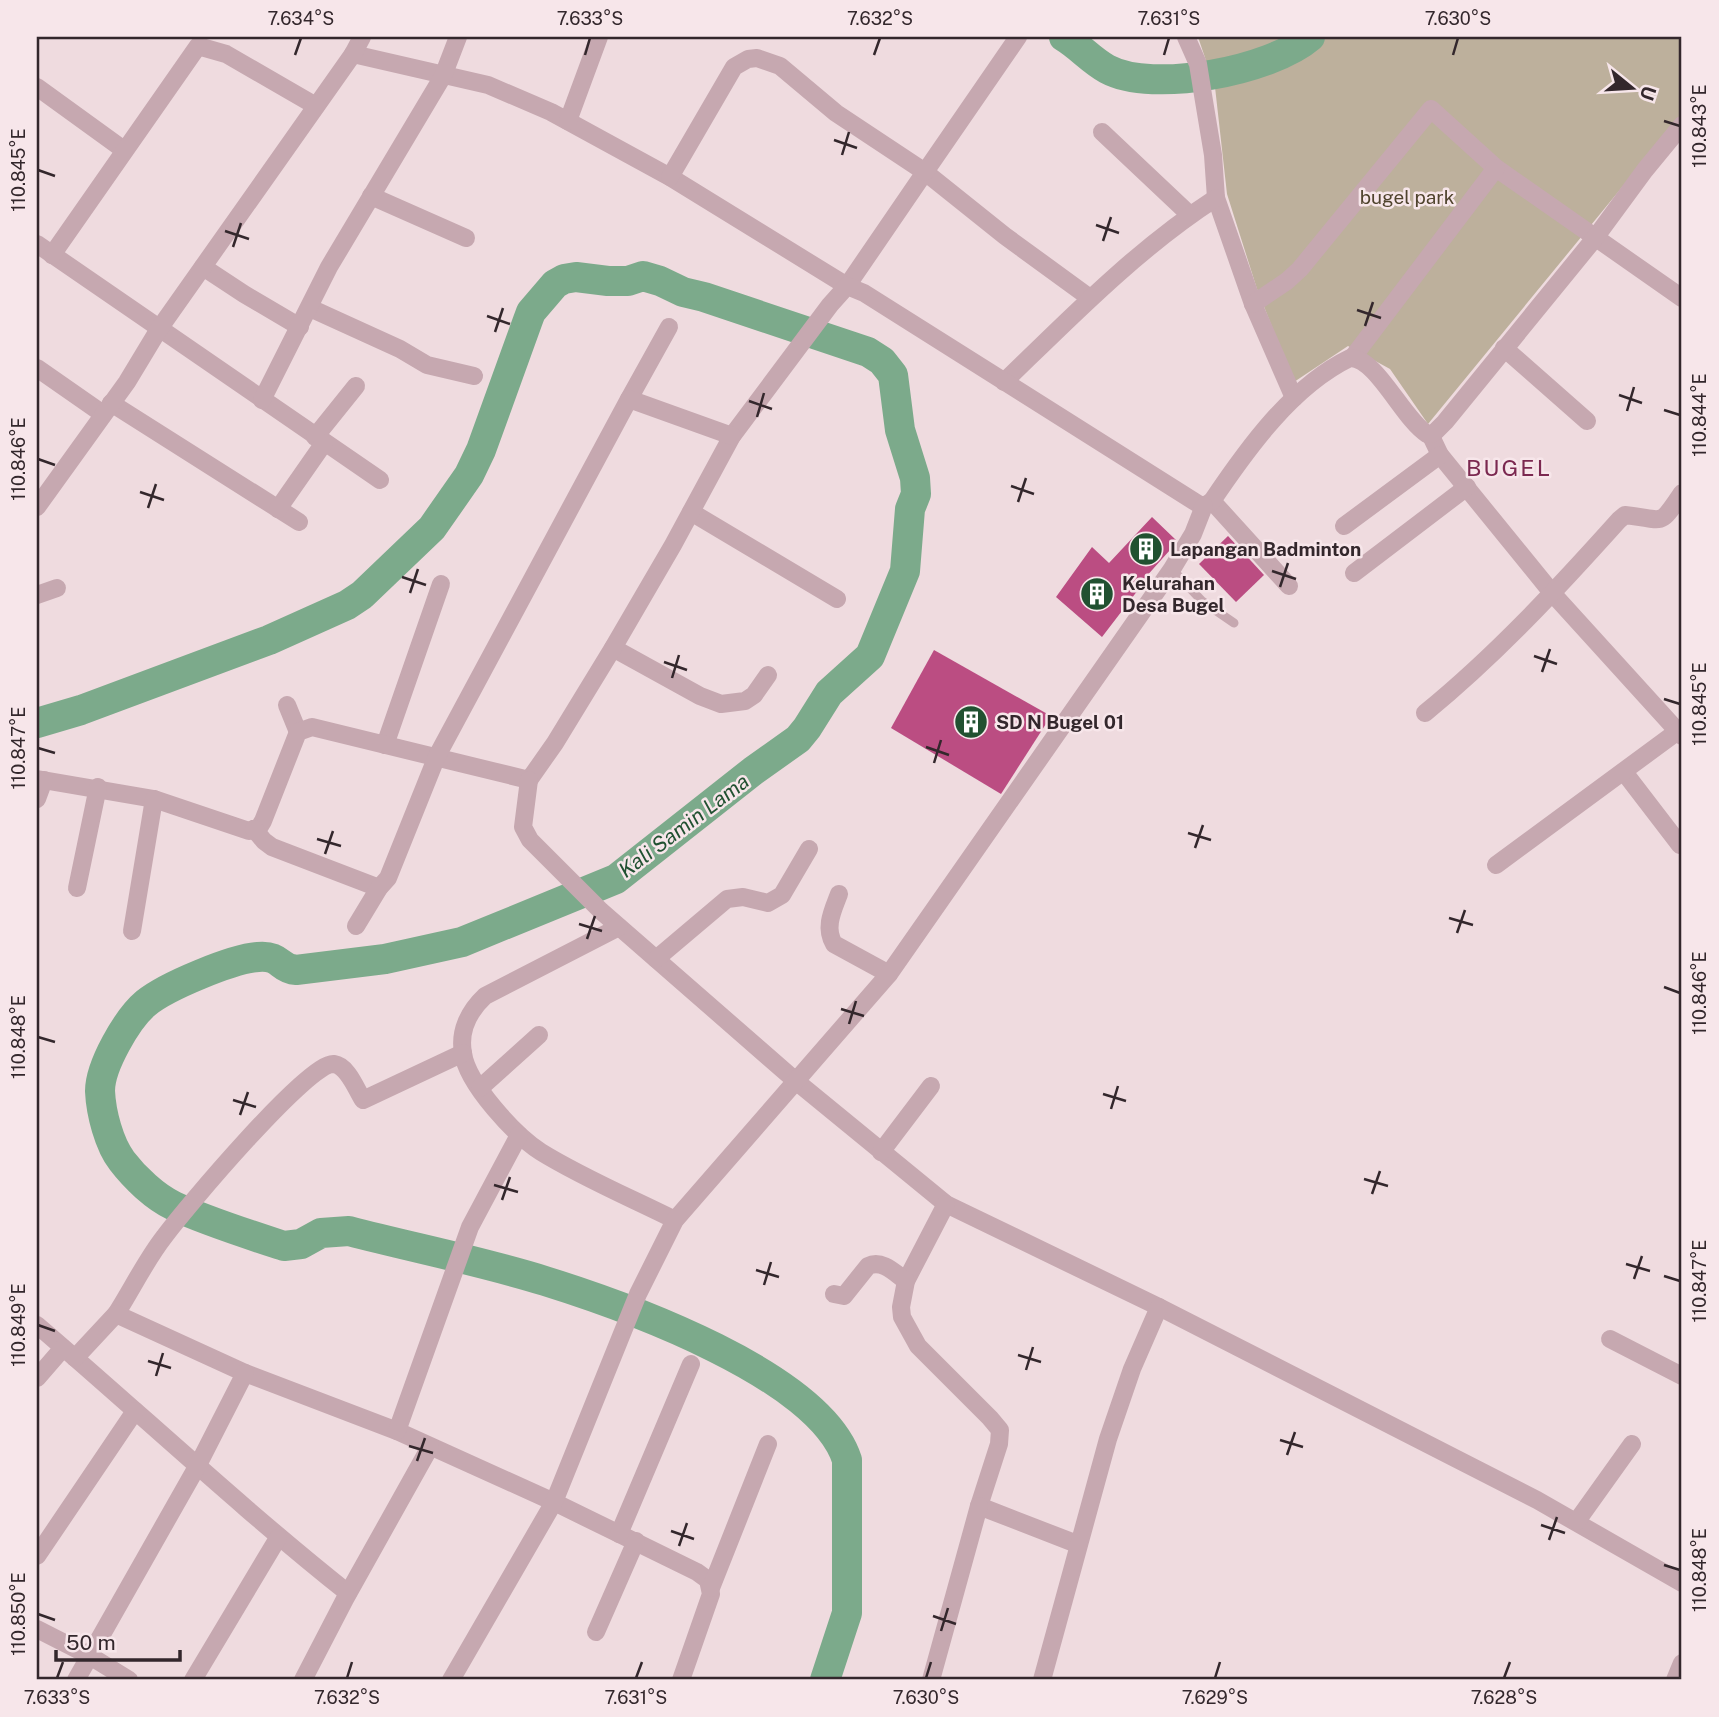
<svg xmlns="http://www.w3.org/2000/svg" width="1719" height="1717" viewBox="0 0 1719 1717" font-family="'Public Sans',sans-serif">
  <rect width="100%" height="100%" fill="#efdbdf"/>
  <!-- green -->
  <polygon fill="#bdb09c" points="1198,37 1682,37 1682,114 1428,424 1390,369 1348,346 1294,382 1257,289 1227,194 1215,87"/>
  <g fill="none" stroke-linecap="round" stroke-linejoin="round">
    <!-- river -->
    <g stroke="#7caa8b" stroke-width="30">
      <path d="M 1064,37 C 1079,46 1092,61 1107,69 C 1153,94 1272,70 1310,37"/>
      <path d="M 37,723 L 81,710 L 269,640 L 347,605 L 362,595 L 432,528 L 469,475 L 481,450 L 528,320 L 531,312 L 555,284 L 564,279 L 576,277 L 608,281 L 628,281 L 643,276 L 660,281 L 683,292 L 704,297 L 868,352 L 882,361 L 893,375 L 900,430 L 915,478 L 916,494 L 910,509 L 905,571 L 870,656 L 829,693 L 807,728 L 798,739 L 753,771 L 616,879 L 462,942 L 385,959 L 296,970 C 279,969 282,955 258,957 C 232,959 167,986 146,1003 C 127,1019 100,1066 100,1091 C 101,1113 109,1144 122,1161 C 135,1178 155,1197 174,1206 C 206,1221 250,1235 284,1246 L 301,1244 L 321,1233 L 349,1231 C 414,1248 481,1261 545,1281 C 625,1306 820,1375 847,1460 L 847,1613 L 825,1680"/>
    </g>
  </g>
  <!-- building -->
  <g fill="#bb4d82">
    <polygon points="1152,517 1176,540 1170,550 1136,588 1138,590 1102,637 1056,597 1092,547 1109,563"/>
    <polygon points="1228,536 1264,575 1236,602 1199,564"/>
    <polygon points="934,650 1051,716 1001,794 891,728"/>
  </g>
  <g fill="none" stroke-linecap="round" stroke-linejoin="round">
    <!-- service -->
    <polyline stroke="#c6a8b0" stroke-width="9" points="1172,569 1202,601 1234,623"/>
    <!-- minor -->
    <g stroke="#c6a8b0" stroke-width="18">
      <polyline points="1186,37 1198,64 1203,95 1213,155 1216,198 1253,304 1294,398"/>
      <polyline points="353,54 488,85 551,112 670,177 847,286 925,172 1005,236 1090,298"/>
      <polyline points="37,87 124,150"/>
      <polyline points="568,121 599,37"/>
      <polyline points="1102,132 1190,215"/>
      <polyline points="670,177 734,67 748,59 757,58 780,66 836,113 925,172 1018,37"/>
      <polyline points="371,196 466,238"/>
      <polyline points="37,244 380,480"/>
      <polyline points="52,255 198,46 226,54 316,106"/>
      <polyline points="203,267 244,294 300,327"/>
      <polyline points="1253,304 1287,281 1300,269 1431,109 1496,168 1682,298"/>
      <polyline points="310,308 400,349 427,365 474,376"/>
      <polyline points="1504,348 1587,421"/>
      <polyline points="1353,357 1496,168"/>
      <polyline points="37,368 103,414"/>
      <path d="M 1004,382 C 1070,318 1137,249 1216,198"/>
      <polyline points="629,399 669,327"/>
      <polyline points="262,400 329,267 443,76 458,37"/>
      <polyline points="111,403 299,522"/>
      <polyline points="1430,434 1440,455 1553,594 1682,736"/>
      <polyline points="315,437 356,386"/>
      <polyline points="1212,501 1289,586"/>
      <polyline points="37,507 127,382 159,329 353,54 362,37"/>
      <polyline points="278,509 324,443"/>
      <polyline points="691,512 837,599"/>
      <polyline points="1344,526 1440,455"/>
      <polyline points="1354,573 1467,487"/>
      <polyline points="37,595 57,588"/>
      <polyline points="613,648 700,696 721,704 745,701 754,695 768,675"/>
      <polyline points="287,705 298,732"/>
      <path d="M 1425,713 C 1496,655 1558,588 1619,520 L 1625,515 C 1665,519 1658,529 1682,493"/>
      <polyline points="385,745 441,584"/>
      <polyline points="1624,772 1680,845"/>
      <path d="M 37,779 L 154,799 L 249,831 L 260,826 L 263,821 L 298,732 L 312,727 L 529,780 L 555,743 L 613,648 L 673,545 L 732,436 L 830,305 L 847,286 L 864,293 L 1200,505 L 1206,505 L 1212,501 C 1247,449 1292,386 1350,358 C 1376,357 1403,419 1427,434 L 1434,433 L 1445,422 L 1595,238 L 1645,170 L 1682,125"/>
      <polyline points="529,780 523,827 530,840 601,911 797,1082 946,1204 1159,1307 1537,1500 1682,1583"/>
      <polyline points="37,799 44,780"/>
      <polyline points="254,829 264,841 272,847 379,888"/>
      <polyline points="1496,865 1678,731"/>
      <polyline points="77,888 98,787"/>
      <path d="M 839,894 C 833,910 824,927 834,944 L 889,974"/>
      <polyline points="356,926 379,888 388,878 437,756 629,399 732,436"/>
      <path d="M 619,927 L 485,996 C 469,1011 459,1031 463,1053 C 467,1084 516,1136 541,1152 C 583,1178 631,1198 675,1220"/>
      <polyline points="132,931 154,799"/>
      <polyline points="656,959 727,899 743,897 768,903 782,895 809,849"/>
      <polyline points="480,1088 539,1035"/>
      <polyline points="881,1152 931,1086"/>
      <polyline points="946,1204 906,1281 901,1307 902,1317 918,1346 990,1418 1000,1430 999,1444 979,1506 1077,1544"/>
      <path d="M 834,1294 L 844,1296 L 868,1266 C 882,1259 895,1273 906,1281"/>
      <path d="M 116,1314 C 132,1289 146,1260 164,1237 C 183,1211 310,1060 334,1064 C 348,1066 356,1089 363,1100 L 463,1053"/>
      <path d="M 37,1325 C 141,1414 241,1508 348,1593"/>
      <polyline points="1610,1339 1682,1376"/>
      <polyline points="75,1358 116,1314 245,1373 397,1431 554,1502 697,1572 708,1580 711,1594 681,1680"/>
      <polyline points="37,1378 63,1348"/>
      <polyline points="397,1431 470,1227 519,1135"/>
      <polyline points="1577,1521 1632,1444"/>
      <polyline points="619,1534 691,1364"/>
      <polyline points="37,1556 135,1411"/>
      <polyline points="711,1588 768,1444"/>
      <polyline points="37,1629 90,1656 129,1680"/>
      <polyline points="596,1632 636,1541"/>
      <polyline points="76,1680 198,1465 245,1373"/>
      <polyline points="193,1680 278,1538"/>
      <polyline points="303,1680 345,1599 430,1447"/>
      <polyline points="451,1680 554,1502 638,1294 675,1220 889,974 1172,569 1193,534 1204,506"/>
      <polyline points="931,1680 979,1506"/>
      <polyline points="1042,1680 1108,1439 1132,1369 1159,1307"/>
      <polyline points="1675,1680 1682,1663"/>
    </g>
  </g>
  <!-- ticks -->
  <path fill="none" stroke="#33272c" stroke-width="2.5" d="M 295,55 L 301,38M 585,55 L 590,38M 874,55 L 880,38M 1164,55 L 1169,38M 1453,55 L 1458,38M 1664,121 L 1680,126M 834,140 L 857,148M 842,155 L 849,132M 38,170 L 55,176M 1096,225 L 1119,233M 225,231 L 249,239M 1103,241 L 1111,217M 233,247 L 241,223M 1357,310 L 1381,318M 487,316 L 510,324M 1365,326 L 1373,302M 495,332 L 503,308M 1619,395 L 1642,403M 749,401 L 772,409M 1664,410 L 1680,415M 1627,411 L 1634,387M 757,417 L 764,393M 38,459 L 55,465M 1011,486 L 1034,494M 140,492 L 164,500M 1018,502 L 1026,478M 148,508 L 156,484M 1272,571 L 1296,579M 402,577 L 426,585M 1280,587 L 1288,563M 410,593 L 418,569M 1534,656 L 1557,664M 664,662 L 687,670M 1542,672 L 1550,649M 672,678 L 679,655M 1664,699 L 1680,704M 926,747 L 949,755M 38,748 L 55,753M 934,763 L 941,740M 1188,833 L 1211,840M 317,839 L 341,846M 1195,848 L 1203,825M 325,854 L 333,831M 1449,918 L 1473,925M 579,924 L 602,931M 1457,933 L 1465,910M 587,939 L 595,916M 1664,987 L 1680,993M 841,1009 L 864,1016M 849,1024 L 856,1001M 38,1037 L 55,1042M 1103,1094 L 1126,1101M 233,1100 L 256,1107M 1111,1109 L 1118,1086M 240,1115 L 248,1092M 1364,1179 L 1388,1186M 494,1185 L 518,1192M 1372,1194 L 1380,1171M 502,1200 L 510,1177M 1626,1264 L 1650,1271M 756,1270 L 779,1277M 1664,1276 L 1680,1281M 1634,1279 L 1642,1256M 764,1285 L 771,1262M 38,1325 L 55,1331M 1018,1355 L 1041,1362M 148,1361 L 171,1368M 1026,1370 L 1033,1347M 156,1376 L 163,1353M 1280,1440 L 1303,1447M 409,1446 L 433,1453M 1287,1455 L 1295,1432M 417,1461 L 425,1438M 1541,1525 L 1565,1533M 671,1531 L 694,1539M 1549,1540 L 1557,1517M 679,1546 L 687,1523M 1664,1565 L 1680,1570M 38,1614 L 55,1620M 933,1616 L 956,1624M 941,1631 L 948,1608M 57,1678 L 63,1662M 347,1678 L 352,1662M 636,1678 L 642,1662M 926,1678 L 931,1662M 1215,1678 L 1220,1662M 1504,1678 L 1510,1662"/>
  <!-- icons -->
  <defs>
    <g id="building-disc" transform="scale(1.75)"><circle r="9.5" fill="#215131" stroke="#f7e6ea"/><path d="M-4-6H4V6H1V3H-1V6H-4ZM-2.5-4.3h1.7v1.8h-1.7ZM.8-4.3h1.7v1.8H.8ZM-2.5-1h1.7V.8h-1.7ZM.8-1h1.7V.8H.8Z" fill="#fff"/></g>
  </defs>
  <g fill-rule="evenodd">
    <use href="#building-disc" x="1146" y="549"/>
    <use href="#building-disc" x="1097" y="594"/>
    <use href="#building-disc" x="971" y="722"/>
  </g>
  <g text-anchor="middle" stroke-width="5" stroke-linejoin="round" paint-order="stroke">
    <!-- park labels -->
    <g font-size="19" fill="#4f432d" stroke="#f7e6ea">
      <text x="1407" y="204">bugel park</text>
    </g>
    <!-- poi labels -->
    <g font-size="19" font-weight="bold" fill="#33272c" stroke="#f7e6ea" text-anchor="start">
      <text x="1170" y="556">Lapangan Badminton</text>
      <text x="1122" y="590">Kelurahan<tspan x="1122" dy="22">Desa Bugel</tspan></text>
      <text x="996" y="729">SD N Bugel 01</text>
    </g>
    <!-- water labels -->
    <g font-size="21" font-style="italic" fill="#215131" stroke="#f7e6ea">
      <text transform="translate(684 826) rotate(-37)" y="7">Kali Samin Lama</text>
    </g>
    <!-- quarter labels -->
    <g font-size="23" letter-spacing="2" fill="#7b2850" stroke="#f7e6ea">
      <text x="1509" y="476">BUGEL</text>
    </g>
  </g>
  <!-- border -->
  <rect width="1719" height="1717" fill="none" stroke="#f7e6ea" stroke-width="77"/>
  <!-- north arrow -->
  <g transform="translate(1632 88) rotate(108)" stroke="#f7e6ea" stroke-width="5" paint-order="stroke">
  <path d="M0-5L12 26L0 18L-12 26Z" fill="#33272c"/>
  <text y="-10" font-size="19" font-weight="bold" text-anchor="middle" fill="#33272c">U</text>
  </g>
  <!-- scale -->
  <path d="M56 1650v10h124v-10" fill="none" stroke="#33272c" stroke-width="3.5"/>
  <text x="66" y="1650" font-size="21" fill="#33272c" stroke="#f7e6ea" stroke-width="5" paint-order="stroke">50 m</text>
  <rect x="38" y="38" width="1642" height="1640" fill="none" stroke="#33272c" stroke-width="2.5"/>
  <g font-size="18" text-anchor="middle" fill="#33272c">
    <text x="301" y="25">7.634°S</text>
    <text x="590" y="25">7.633°S</text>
    <text x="880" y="25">7.632°S</text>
    <text x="1169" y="25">7.631°S</text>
    <text x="1458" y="25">7.630°S</text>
    <text transform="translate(1700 126) rotate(-90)" y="6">110.843°E</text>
    <text transform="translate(19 170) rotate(-90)" y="6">110.845°E</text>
    <text transform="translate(1700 415) rotate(-90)" y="6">110.844°E</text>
    <text transform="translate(19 459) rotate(-90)" y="6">110.846°E</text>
    <text transform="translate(1700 704) rotate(-90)" y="6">110.845°E</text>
    <text transform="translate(19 748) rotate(-90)" y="6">110.847°E</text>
    <text transform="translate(1700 993) rotate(-90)" y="6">110.846°E</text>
    <text transform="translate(19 1037) rotate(-90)" y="6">110.848°E</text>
    <text transform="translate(1700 1281) rotate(-90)" y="6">110.847°E</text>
    <text transform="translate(19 1325) rotate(-90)" y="6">110.849°E</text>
    <text transform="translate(1700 1570) rotate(-90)" y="6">110.848°E</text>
    <text transform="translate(19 1614) rotate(-90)" y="6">110.850°E</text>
    <text x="57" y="1704">7.633°S</text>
    <text x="347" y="1704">7.632°S</text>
    <text x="636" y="1704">7.631°S</text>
    <text x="926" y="1704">7.630°S</text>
    <text x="1215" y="1704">7.629°S</text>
    <text x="1504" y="1704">7.628°S</text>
  </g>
</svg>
